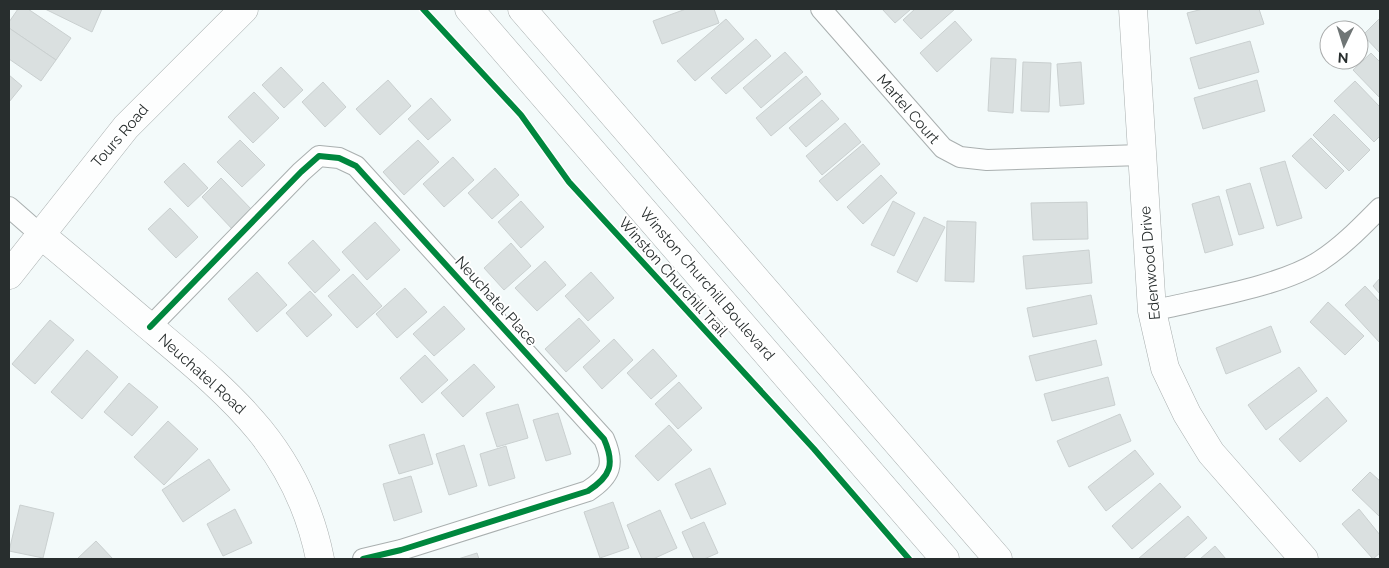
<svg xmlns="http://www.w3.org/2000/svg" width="1389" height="568" viewBox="0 0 1389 568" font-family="Raleway,sans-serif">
  <rect width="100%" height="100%" fill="#f3fafa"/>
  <!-- building -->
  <g fill="#dae0e0" stroke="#cad0d0">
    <polygon points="18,9 28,9 71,38 56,60 9,28 9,22"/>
    <polygon points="45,9 102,9 92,32"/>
    <polygon points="686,9 714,9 719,23 662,44 653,21"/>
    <polygon points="882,9 911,9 895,23"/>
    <polygon points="915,9 955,9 921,39 903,20"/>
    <polygon points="1203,9 1259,9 1264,24 1196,44 1187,13"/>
    <polygon points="1380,18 1380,53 1363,35"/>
    <polygon points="726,19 744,39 695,81 677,61"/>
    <polygon points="955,21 972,40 937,72 920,53"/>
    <polygon points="9,28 56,60 41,81 9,59"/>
    <polygon points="756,39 771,56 726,94 711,78"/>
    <polygon points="1250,41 1259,72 1199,89 1190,58"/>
    <polygon points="785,52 803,72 761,108 743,88"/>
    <polygon points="1371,53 1380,62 1380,98 1353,70"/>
    <polygon points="991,58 1016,59 1013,113 988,111"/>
    <polygon points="1023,62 1051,63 1049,112 1021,111"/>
    <polygon points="1081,62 1084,104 1060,106 1057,64"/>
    <polygon points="281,67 303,90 284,108 262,85"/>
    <polygon points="9,75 22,86 9,102"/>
    <polygon points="806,76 821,94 771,136 756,118"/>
    <polygon points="388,80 411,106 380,135 356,109"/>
    <polygon points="1257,80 1265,111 1203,129 1194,98"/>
    <polygon points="1355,81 1380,107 1380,136 1374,142 1334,101"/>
    <polygon points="323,82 346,107 325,127 302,102"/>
    <polygon points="254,92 279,118 253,143 228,117"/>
    <polygon points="431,98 451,120 428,140 408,119"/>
    <polygon points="822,100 839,119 806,147 789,128"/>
    <polygon points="1334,114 1370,150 1349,171 1313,135"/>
    <polygon points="845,123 861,142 822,175 806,156"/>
    <polygon points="1311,138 1344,171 1326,189 1292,156"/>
    <polygon points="240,140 265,165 242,187 217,162"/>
    <polygon points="418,140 439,162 404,195 383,172"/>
    <polygon points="863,144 880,164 837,201 819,181"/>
    <polygon points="453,157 474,180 444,207 423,184"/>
    <polygon points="1285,161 1302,218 1277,226 1260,168"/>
    <polygon points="184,163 208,188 188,207 164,182"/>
    <polygon points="495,168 519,195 492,219 468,193"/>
    <polygon points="881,175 897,193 863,224 847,207"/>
    <polygon points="221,178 254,212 234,231 202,197"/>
    <polygon points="1250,183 1264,228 1239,235 1226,190"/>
    <polygon points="1219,196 1233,245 1205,253 1192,204"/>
    <polygon points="521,201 544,227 521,248 498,222"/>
    <polygon points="893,201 915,213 894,256 871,245"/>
    <polygon points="1087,202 1088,239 1033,240 1031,203"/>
    <polygon points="170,208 198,237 176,258 148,229"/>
    <polygon points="924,217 945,227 917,282 897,272"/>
    <polygon points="947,221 976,222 974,282 945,281"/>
    <polygon points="375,222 400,250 367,280 342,252"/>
    <polygon points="313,240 340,270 315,293 288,263"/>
    <polygon points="511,243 531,266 504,290 484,268"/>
    <polygon points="1089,250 1092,283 1026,289 1023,256"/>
    <polygon points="545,261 566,285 537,311 515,288"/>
    <polygon points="257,272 287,305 257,332 228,299"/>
    <polygon points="591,272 614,298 588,321 565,296"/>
    <polygon points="353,274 382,306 357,328 328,296"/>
    <polygon points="1380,278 1380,294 1373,286"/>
    <polygon points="1365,286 1380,302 1380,343 1345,305"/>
    <polygon points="405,288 427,312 397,338 376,314"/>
    <polygon points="310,291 332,315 307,337 286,313"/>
    <polygon points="1091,295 1097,324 1033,337 1027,308"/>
    <polygon points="1328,302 1364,336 1345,355 1310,322"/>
    <polygon points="444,306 465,329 434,356 413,334"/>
    <polygon points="579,318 600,341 566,372 545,349"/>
    <polygon points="50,320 74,340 35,384 12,364"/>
    <polygon points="1271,326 1281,352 1226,374 1216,348"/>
    <polygon points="614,339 633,360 602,389 583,367"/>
    <polygon points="1096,340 1102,365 1036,381 1029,356"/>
    <polygon points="653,349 677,376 651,399 627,373"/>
    <polygon points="87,350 118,377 82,419 51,392"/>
    <polygon points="425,355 448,380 422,403 400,378"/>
    <polygon points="474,364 495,387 463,417 441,393"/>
    <polygon points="1299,367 1317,391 1266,430 1248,405"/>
    <polygon points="1108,377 1115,405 1052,421 1044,394"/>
    <polygon points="679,382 702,408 678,429 655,404"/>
    <polygon points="129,383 158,407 132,436 104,412"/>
    <polygon points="1327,397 1347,421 1300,462 1279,439"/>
    <polygon points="518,404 528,438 497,447 486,413"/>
    <polygon points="558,413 571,454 546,461 533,420"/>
    <polygon points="1120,414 1131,441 1069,467 1057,441"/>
    <polygon points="168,421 198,449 164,485 134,457"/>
    <polygon points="669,425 692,450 658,481 635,456"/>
    <polygon points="424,434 433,464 399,474 389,445"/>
    <polygon points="464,445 477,486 449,495 436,454"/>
    <polygon points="506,446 515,478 489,486 480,454"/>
    <polygon points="1135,450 1154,474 1106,511 1088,487"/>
    <polygon points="209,459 230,490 183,522 162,490"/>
    <polygon points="710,468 726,504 691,519 675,484"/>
    <polygon points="1370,472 1380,481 1380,517 1352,490"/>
    <polygon points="411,476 422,512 394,521 383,484"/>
    <polygon points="1160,483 1181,507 1132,549 1112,526"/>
    <polygon points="613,502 629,548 600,558 584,512"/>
    <polygon points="20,505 54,513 43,558 9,551"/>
    <polygon points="235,509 252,543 223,556 207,524"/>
    <polygon points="1359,509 1380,535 1380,553 1373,559 1342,524"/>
    <polygon points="660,510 677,548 653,559 642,559 627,525"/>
    <polygon points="1188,516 1207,538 1183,559 1138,559"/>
    <polygon points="704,522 718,553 704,559 694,559 682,532"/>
    <polygon points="96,541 113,559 77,559"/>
    <polygon points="1215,546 1226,559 1200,559"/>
    <polygon points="477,553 479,559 458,559"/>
  </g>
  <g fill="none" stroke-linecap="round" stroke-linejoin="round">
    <!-- street casing -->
    <g stroke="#a9afaf" stroke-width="22">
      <g id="street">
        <polyline points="821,9 943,148 960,157 987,160 1141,155"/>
        <polyline points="9,207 41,235"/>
        <path d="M 1152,311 C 1200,299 1280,287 1320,261 C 1343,246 1361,227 1380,208"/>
        <path d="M 150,327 L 301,172 L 319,156 L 339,158 L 356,166 L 604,439 C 615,464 611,476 588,491 L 401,550 L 363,559"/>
      </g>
    </g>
    <!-- secondary casing -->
    <g stroke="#a9afaf" stroke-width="29">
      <g id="secondary">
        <polyline points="469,9 945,559"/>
        <polyline points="522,9 998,559"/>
        <polyline points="1133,9 1152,311 1165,368 1187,414 1211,453 1304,559"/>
        <path d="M 41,235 C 78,265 114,297 151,328 C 232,396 298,449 320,559"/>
        <polyline points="9,275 126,127 244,9"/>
      </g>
    </g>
    <!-- street -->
    <use href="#street" stroke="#fdfefe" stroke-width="20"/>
    <!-- secondary -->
    <use href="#secondary" stroke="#fdfefe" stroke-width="28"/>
    <!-- cycleway casing -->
    <g stroke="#fff" stroke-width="9">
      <g id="cycleway">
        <polyline points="423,9 521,115 569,182 814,449 909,559"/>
        <path d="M 150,327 L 301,172 L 319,156 L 339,158 L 356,166 L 604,439 C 615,464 611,476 588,491 L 401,550 L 363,559"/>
      </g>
    </g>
    <!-- cycleway -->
    <use href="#cycleway" stroke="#00873e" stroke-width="6"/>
  </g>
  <g text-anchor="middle" stroke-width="4" stroke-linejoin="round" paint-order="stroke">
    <!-- street labels -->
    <g font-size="15" fill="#282e2e" stroke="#fff">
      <text transform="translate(908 109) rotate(49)" y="5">Martel Court</text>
      <text transform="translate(120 136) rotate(-49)" y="5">Tours Road</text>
      <text transform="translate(1150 263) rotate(-95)" y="5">Edenwood Drive</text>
      <text transform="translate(673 277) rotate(48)" y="5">Winston Churchill Trail</text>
      <text transform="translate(707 284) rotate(49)" y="5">Winston Churchill Boulevard</text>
      <text transform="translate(496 301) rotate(48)" y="5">Neuchatel Place</text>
      <text transform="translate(202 374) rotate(42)" y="5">Neuchatel Road</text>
    </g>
  </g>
  <!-- border -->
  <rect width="1389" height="568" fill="none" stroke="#282e2e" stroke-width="20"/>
  <!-- north arrow -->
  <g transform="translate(1344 45) rotate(184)"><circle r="24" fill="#ffffff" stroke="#a9abab"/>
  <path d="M0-4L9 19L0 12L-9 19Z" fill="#6f7575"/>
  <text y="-8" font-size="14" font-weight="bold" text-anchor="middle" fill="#282e2e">N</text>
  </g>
</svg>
